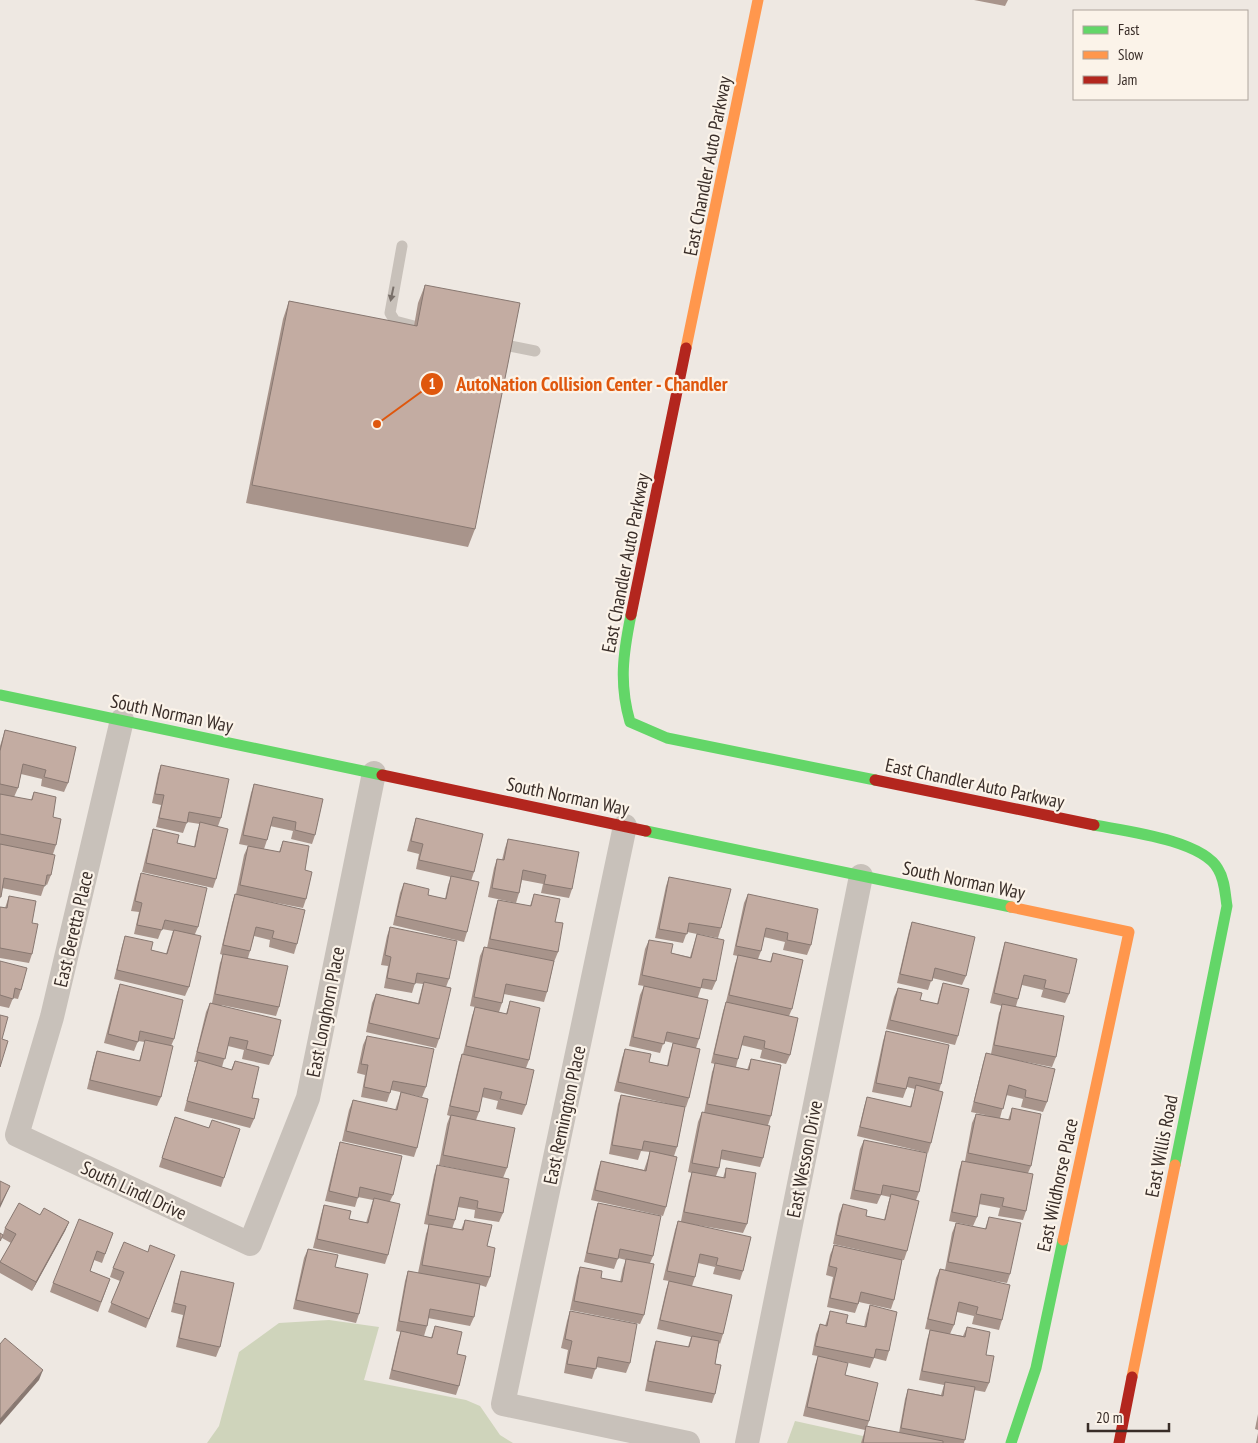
<svg xmlns="http://www.w3.org/2000/svg" width="1258" height="1443" viewBox="0 0 1258 1443" font-family="'PT Sans Narrow',sans-serif">
  <rect width="100%" height="100%" fill="#eee8e2"/>
  <!-- green -->
  <g fill="#cfd4bb">
    <polygon points="329,1320 379,1327 364,1380 466,1400 480,1406 500,1435 513,1443 207,1443 219,1426 239,1352 279,1323"/>
    <polygon points="795,1421 863,1436 862,1443 787,1443"/>
  </g>
  <g fill="none" stroke-linecap="round" stroke-linejoin="round">
    <!-- lane -->
    <g stroke="#c8c1ba" stroke-width="11">
      <polyline points="402,246 390,313 395,321 414,326"/>
      <polyline points="510,346 535,351"/>
    </g>
    <!-- street -->
    <g stroke="#c8c1ba" stroke-width="24">
      <polyline points="122,720 52,1017 17,1135 250,1244 308,1098 374,773"/>
      <polyline points="625,826 503,1404 688,1443"/>
      <polyline points="747,1443 861,876"/>
    </g>
    <!-- fast -->
    <g stroke="#63d668" stroke-width="11">
      <path d="M 631,615 C 623,654 619,684 630,722 L 667,738 L 875,780"/>
      <polyline points="0,695 382,775"/>
      <path d="M 1094,825 C 1125,831 1202,840 1218,869 C 1225,880 1225,894 1227,906 L 1175,1165"/>
      <polyline points="646,831 1011,907"/>
      <polyline points="1011,1443 1036,1368 1063,1240"/>
    </g>
    <!-- slow -->
    <g stroke="#ff974d" stroke-width="11">
      <polyline points="686,348 758,0"/>
      <polyline points="1011,907 1129,932 1063,1240"/>
      <polyline points="1132,1377 1175,1165"/>
    </g>
    <!-- jam -->
    <g stroke="#b3261e" stroke-width="11">
      <polyline points="631,615 686,348"/>
      <polyline points="382,775 646,831"/>
      <polyline points="875,780 1094,825"/>
      <polyline points="1119,1443 1132,1377"/>
    </g>
  </g>
  <!-- wall -->
  <g fill="#a8948b">
    <polygon points="974,0 1008,0 1005,6"/>
    <polygon points="425,285 475,529 468,547 246,503 283,319 289,301 414,326 418,303"/>
    <polygon points="5,730 68,783 64,792 41,786 42,779 21,774 18,788 14,797 31,800 34,792 53,817 56,845 53,854 51,875 47,885 45,884 41,896 2,888 0,899 0,746"/>
    <polygon points="161,765 221,818 218,826 216,879 213,888 142,872 150,839 153,829 177,843 194,847 197,832 200,824 187,822 183,833 156,827 161,805 152,803 158,774"/>
    <polygon points="254,784 315,835 312,844 291,839 293,831 270,826 267,840 264,849 279,852 283,841 305,870 306,899 303,908 261,900 297,944 294,954 269,947 270,940 254,936 250,951 248,958 279,1007 276,1016 221,1005 273,1056 269,1065 242,1059 244,1050 228,1046 222,1067 231,1070 235,1061 252,1098 254,1119 250,1128 184,1111 197,1062 194,1062 206,1012 210,1003 212,1003 220,963 223,955 220,954 232,903 235,894 236,894 244,855 248,846 254,847 239,844 251,793"/>
    <polygon points="416,818 474,872 471,881 467,932 464,942 393,925 400,893 404,883 428,895 445,899 448,885 451,877 416,869 419,854 407,851 413,828"/>
    <polygon points="508,839 572,889 569,898 541,893 543,884 522,880 519,893 516,903 488,897 494,868 497,859 502,860 505,848"/>
    <polygon points="141,873 198,927 195,934 189,987 185,996 114,979 122,946 125,936 151,950 166,954 173,931 162,929 158,939 134,934 139,912 131,911 138,882"/>
    <polygon points="669,877 721,928 718,938 698,934 716,981 712,990 701,988 698,997 699,1039 696,1048 689,1098 686,1107 685,1107 677,1147 674,1156 666,1207 663,1216 591,1200 598,1170 601,1161 644,1170 650,1152 641,1151 638,1160 609,1154 618,1104 621,1095 674,1105 614,1091 622,1058 625,1049 649,1062 667,1066 670,1052 673,1043 664,1041 660,1053 629,1046 640,995 644,986 638,985 645,949 649,940 671,953 690,957 697,934 687,932 683,943 655,938 666,886"/>
    <polygon points="534,894 555,922 558,952 554,962 547,992 544,1002 504,994 502,1003 499,1012 506,1014 510,1001 529,1060 526,1068 526,1105 522,1115 496,1109 498,1101 482,1097 479,1112 476,1120 507,1168 503,1178 439,1165 447,1124 450,1116 447,1115 459,1063 462,1054 463,1054 472,1016 475,1007 470,1006 480,956 484,947 487,948 495,909 498,900 530,906"/>
    <polygon points="748,894 811,945 807,955 783,950 785,942 764,937 761,951 758,959 770,962 773,953 792,1009 789,1016 790,1055 786,1064 760,1058 762,1050 741,1045 738,1059 736,1067 747,1070 751,1059 771,1116 768,1125 763,1158 760,1167 720,1159 719,1168 716,1176 723,1178 726,1168 747,1224 743,1233 691,1224 743,1271 740,1280 713,1274 715,1267 698,1263 695,1277 692,1286 723,1334 720,1344 719,1343 715,1364 715,1394 712,1403 645,1391 653,1350 656,1341 688,1347 691,1337 657,1329 666,1290 669,1281 663,1280 675,1230 678,1221 681,1221 689,1181 692,1173 688,1172 698,1122 702,1112 704,1113 712,1072 715,1064 711,1063 723,1011 726,1002 735,964 738,956 733,955 744,903"/>
    <polygon points="9,896 32,923 32,954 29,963 0,958 0,907 5,908"/>
    <polygon points="912,922 966,976 962,985 932,978 928,990 897,983 909,931"/>
    <polygon points="390,927 449,979 446,987 439,1039 436,1048 366,1032 372,1003 376,994 418,1003 423,984 415,983 412,993 384,988 388,966 381,965 387,936"/>
    <polygon points="1005,942 1069,994 1065,1003 1041,997 1043,990 1022,985 1016,1006 1056,1057 1052,1067 1000,1057 1047,1102 1043,1112 1021,1107 1023,1099 1006,1095 1000,1118 1008,1120 1012,1108 1031,1166 1028,1173 1026,1211 1023,1220 998,1216 1000,1208 979,1204 977,1217 973,1226 949,1221 959,1170 962,1161 965,1161 972,1123 976,1114 990,1116 971,1112 983,1063 986,1053 991,1054 999,1013 1002,1006 990,1003 1002,952"/>
    <polygon points="0,961 21,990 18,999 13,998 9,1008 0,1006"/>
    <polygon points="943,983 958,1036 955,1045 886,1029 894,997 898,988 920,1000 937,1004 940,992"/>
    <polygon points="120,984 174,1039 171,1046 161,1097 157,1106 87,1089 94,1060 97,1051 139,1061 145,1042 138,1041 134,1051 104,1043 117,993"/>
    <polygon points="886,1031 941,1084 939,1091 931,1143 928,1153 857,1136 864,1107 867,1097 910,1107 915,1089 907,1087 903,1098 872,1092 883,1041"/>
    <polygon points="367,1036 426,1087 422,1097 391,1090 387,1102 361,1097 365,1075 357,1073 363,1045"/>
    <polygon points="401,1092 417,1148 414,1157 342,1141 349,1110 353,1100 395,1110"/>
    <polygon points="175,1117 209,1128 224,1178 221,1187 159,1167"/>
    <polygon points="864,1140 919,1192 916,1200 907,1251 904,1260 902,1260 894,1300 891,1309 859,1302 855,1313 827,1307 833,1277 826,1275 830,1255 834,1245 882,1255 833,1244 839,1214 843,1204 866,1216 884,1220 888,1204 890,1197 881,1195 877,1204 850,1199 860,1149"/>
    <polygon points="340,1142 393,1195 390,1201 388,1255 385,1264 313,1248 321,1215 324,1205 349,1219 366,1223 373,1200 358,1197 355,1207 325,1201 337,1152"/>
    <polygon points="437,1165 503,1213 499,1222 474,1218 475,1210 458,1207 455,1220 452,1229 461,1230 465,1220 487,1246 490,1277 486,1287 480,1285 474,1317 470,1326 428,1318 427,1326 424,1336 415,1334 431,1338 435,1326 457,1354 459,1386 456,1395 389,1379 398,1340 401,1332 396,1331 405,1281 408,1271 418,1273 426,1234 429,1225 424,1224 434,1175"/>
    <polygon points="598,1203 653,1256 650,1263 644,1315 640,1324 570,1310 577,1276 580,1267 601,1278 620,1282 623,1268 626,1260 618,1258 614,1269 584,1262 595,1212"/>
    <polygon points="40,1215 69,1222 65,1231 32,1291 0,1273 0,1262 11,1243 2,1238 0,1244 5,1228"/>
    <polygon points="989,1217 1010,1274 1007,1283 977,1278 1002,1320 999,1330 972,1324 974,1316 957,1312 954,1325 950,1334 963,1336 967,1327 986,1355 989,1383 985,1392 974,1390 964,1443 861,1443 865,1430 803,1416 815,1365 818,1356 812,1355 816,1334 820,1324 825,1326 830,1311 846,1323 864,1327 867,1314 870,1305 889,1351 886,1361 874,1358 870,1368 836,1360 845,1375 869,1421 867,1427 899,1433 905,1399 908,1389 941,1395 944,1385 919,1380 927,1340 930,1330 936,1331 925,1329 936,1278 940,1269 945,1270 952,1233 956,1223 985,1229"/>
    <polygon points="113,1233 102,1263 94,1260 90,1271 110,1279 98,1312 50,1292 53,1283"/>
    <polygon points="308,1249 335,1267 359,1314 356,1323 293,1309 304,1258"/>
    <polygon points="148,1252 171,1264 146,1328 108,1312 120,1281 110,1277 113,1268"/>
    <polygon points="181,1271 220,1347 216,1357 176,1347 183,1315 171,1312 178,1281"/>
    <polygon points="570,1311 630,1363 626,1373 596,1367 592,1379 564,1373 568,1350 561,1348 567,1321"/>
    <polygon points="1258,1414 1258,1430 1255,1429"/>
    <polygon points="1258,1433 1258,1443 1256,1443"/>
  </g>
  <!-- shaded-wall -->
  <g fill="#887871">
    <polygon points="10,1186 6,1195 0,1208 0,1205"/>
    <polygon points="69,1222 65,1231 32,1291 36,1282"/>
    <polygon points="43,1370 39,1380 0,1425 0,1419"/>
  </g>
  <!-- building -->
  <g fill="#c3aca2" stroke="#887871">
    <polygon points="425,285 520,303 475,529 252,485 289,301 417,326"/>
    <polygon points="5,730 76,747 68,783 44,777 46,770 23,764 18,788 0,784 0,751"/>
    <polygon points="161,765 229,779 221,818 189,812 187,823 159,818 164,795 155,794"/>
    <polygon points="254,784 323,799 315,835 295,830 296,822 273,817 267,840 243,835"/>
    <polygon points="34,792 56,797 53,817 61,819 56,845 0,834 0,794 32,800"/>
    <polygon points="416,818 483,834 474,872 419,860 423,844 411,841"/>
    <polygon points="200,822 228,829 216,879 146,863 153,829 179,835 177,843 195,847"/>
    <polygon points="508,839 579,852 572,889 544,884 546,875 523,870 519,893 492,888 497,859 504,860"/>
    <polygon points="283,841 309,846 305,870 312,872 306,899 240,885 248,846 280,852"/>
    <polygon points="0,844 55,855 51,875 47,875 45,886 4,878 1,897 0,897"/>
    <polygon points="141,873 207,888 198,927 165,920 162,930 137,925 142,903 135,901"/>
    <polygon points="451,876 479,882 467,932 396,916 404,883 429,889 428,895 446,899"/>
    <polygon points="669,877 731,889 721,928 689,923 687,934 659,929"/>
    <polygon points="235,894 305,910 297,944 272,938 274,931 256,927 250,951 223,945"/>
    <polygon points="534,894 560,899 555,922 563,923 558,952 490,939 498,900 531,906"/>
    <polygon points="748,894 818,909 811,945 787,940 788,933 766,928 761,951 736,946"/>
    <polygon points="9,896 36,901 32,923 38,924 32,954 0,948 0,907 7,908"/>
    <polygon points="912,922 975,937 966,976 935,968 932,981 900,974"/>
    <polygon points="390,927 457,941 449,979 417,973 415,984 387,978 391,957 385,955"/>
    <polygon points="174,930 201,936 189,987 117,970 125,936 153,942 151,950 167,954"/>
    <polygon points="697,934 724,940 716,981 703,979 701,988 642,975 649,940 673,944 671,953 691,958"/>
    <polygon points="1005,942 1077,959 1069,994 1044,988 1046,980 1024,975 1018,999 994,993"/>
    <polygon points="484,947 554,961 547,992 506,984 502,1003 474,997"/>
    <polygon points="773,953 803,960 792,1009 729,995 738,955 771,962"/>
    <polygon points="223,954 288,966 279,1007 215,994"/>
    <polygon points="0,961 27,968 21,990 15,988 13,999 0,995"/>
    <polygon points="424,982 451,988 439,1039 369,1023 376,994 419,1004"/>
    <polygon points="943,983 969,989 958,1036 890,1020 898,988 922,993 920,1000 938,1004"/>
    <polygon points="120,984 183,1000 174,1039 140,1031 138,1042 108,1034"/>
    <polygon points="644,986 708,1000 699,1039 667,1032 664,1044 633,1037"/>
    <polygon points="510,1001 540,1008 529,1060 466,1046 475,1007 507,1014"/>
    <polygon points="726,1002 798,1018 790,1055 764,1048 765,1041 744,1036 738,1059 714,1054"/>
    <polygon points="210,1003 281,1020 273,1056 246,1049 248,1041 230,1037 225,1059 197,1052"/>
    <polygon points="1002,1004 1064,1016 1056,1057 994,1045"/>
    <polygon points="0,1015 8,1017 2,1039 8,1041 0,1067"/>
    <polygon points="886,1031 949,1045 941,1084 909,1077 906,1089 876,1083"/>
    <polygon points="367,1036 434,1049 426,1087 393,1081 390,1093 364,1087 368,1065 361,1064"/>
    <polygon points="145,1040 173,1046 161,1097 90,1080 97,1051 140,1061"/>
    <polygon points="673,1043 700,1049 689,1098 618,1082 625,1049 651,1054 649,1062 668,1066"/>
    <polygon points="986,1053 1055,1069 1047,1102 1025,1097 1026,1090 1009,1085 1003,1109 974,1102"/>
    <polygon points="462,1054 534,1070 526,1105 500,1099 502,1092 484,1088 479,1112 450,1106"/>
    <polygon points="751,1059 781,1065 771,1116 707,1104 715,1063 749,1070"/>
    <polygon points="198,1060 232,1070 235,1061 259,1067 252,1098 259,1099 254,1119 187,1101"/>
    <polygon points="916,1085 943,1092 931,1143 860,1127 867,1097 911,1107"/>
    <polygon points="401,1092 428,1099 417,1148 346,1131 353,1100 397,1110"/>
    <polygon points="621,1095 685,1107 677,1147 644,1141 642,1150 612,1145"/>
    <polygon points="1012,1108 1041,1114 1031,1166 968,1153 976,1114 1010,1120"/>
    <polygon points="702,1112 770,1126 763,1158 722,1150 719,1168 692,1163"/>
    <polygon points="451,1115 515,1128 507,1168 443,1155"/>
    <polygon points="175,1117 209,1128 212,1120 240,1129 224,1178 162,1158"/>
    <polygon points="864,1140 927,1153 919,1192 883,1185 881,1195 854,1190"/>
    <polygon points="340,1142 402,1156 393,1195 360,1187 358,1198 329,1191"/>
    <polygon points="650,1151 677,1157 666,1207 595,1190 601,1161 646,1171"/>
    <polygon points="962,1161 1033,1174 1026,1211 1002,1206 1004,1198 981,1194 977,1217 952,1212"/>
    <polygon points="437,1165 509,1179 503,1213 477,1208 478,1201 460,1197 455,1220 428,1215"/>
    <polygon points="726,1168 756,1173 747,1224 684,1212 692,1172 725,1178"/>
    <polygon points="0,1181 10,1186 0,1205"/>
    <polygon points="891,1194 919,1201 907,1251 836,1235 843,1204 867,1210 866,1216 885,1220"/>
    <polygon points="374,1198 400,1204 388,1255 317,1239 324,1205 351,1211 349,1219 368,1223"/>
    <polygon points="19,1203 40,1215 44,1208 69,1222 36,1282 0,1262 16,1234 5,1228"/>
    <polygon points="598,1203 661,1216 653,1256 620,1249 618,1259 587,1253"/>
    <polygon points="989,1217 1021,1223 1010,1274 948,1262 956,1223 986,1229"/>
    <polygon points="79,1219 113,1233 105,1254 97,1251 90,1271 110,1279 101,1302 53,1283"/>
    <polygon points="465,1220 492,1225 487,1246 495,1248 490,1277 422,1265 429,1224 463,1230"/>
    <polygon points="678,1221 751,1237 743,1271 716,1265 718,1258 700,1254 695,1277 667,1271"/>
    <polygon points="0,1233 3,1235 0,1241"/>
    <polygon points="124,1242 148,1252 150,1245 175,1255 149,1319 111,1303 124,1272 113,1268"/>
    <polygon points="834,1245 902,1260 894,1300 861,1292 858,1304 830,1298 837,1268 829,1266"/>
    <polygon points="308,1249 338,1255 335,1267 368,1274 359,1314 296,1300"/>
    <polygon points="626,1259 654,1264 644,1315 574,1301 580,1267 602,1271 601,1278 622,1282"/>
    <polygon points="940,1269 1010,1285 1002,1320 976,1314 978,1307 959,1302 954,1325 928,1319"/>
    <polygon points="181,1271 234,1283 220,1347 179,1338 186,1306 174,1303"/>
    <polygon points="408,1271 480,1284 474,1317 430,1309 427,1326 399,1321"/>
    <polygon points="669,1281 732,1295 723,1334 660,1320"/>
    <polygon points="870,1305 897,1312 889,1351 876,1349 874,1358 815,1346 820,1324 827,1326 830,1311 848,1315 846,1323 866,1327"/>
    <polygon points="570,1311 637,1324 630,1363 598,1357 596,1369 567,1364 572,1341 565,1339"/>
    <polygon points="435,1326 462,1332 457,1354 466,1356 459,1386 392,1370 401,1331 432,1338"/>
    <polygon points="967,1327 990,1332 986,1355 994,1356 989,1383 922,1371 930,1330 965,1337"/>
    <polygon points="692,1336 719,1341 715,1364 721,1365 715,1394 648,1381 656,1341 689,1347"/>
    <polygon points="5,1338 43,1370 0,1419 0,1344"/>
    <polygon points="818,1356 848,1363 845,1375 878,1383 869,1421 807,1407"/>
    <polygon points="945,1382 975,1387 965,1440 901,1428 908,1389 943,1396"/>
    <polygon points="866,1426 943,1441 943,1443 863,1443"/>
  </g>
  <!-- one-way arrows -->
  <defs><path id="oneway-solid" d="M-6-.8H1V-3.2L6.5 0L1 3.2V.8H-6Z" transform="scale(1.25)"/></defs>
  <use fill="#79706a" href="#oneway-solid" transform="translate(392 294) rotate(102)"/>
  <g text-anchor="middle" stroke-width="4.5" stroke-linejoin="round" paint-order="stroke">
    <!-- street labels -->
    <g font-size="19" fill="#392d28" stroke="#fbf3e9">
      <text transform="translate(707 166) rotate(-79)" y="7">East Chandler Auto Parkway</text>
      <text transform="translate(625 563) rotate(-79)" y="7">East Chandler Auto Parkway</text>
      <text transform="translate(172 713) rotate(12)" y="7">South Norman Way</text>
      <text transform="translate(975 783) rotate(12)" y="7">East Chandler Auto Parkway</text>
      <text transform="translate(568 796) rotate(12)" y="7">South Norman Way</text>
      <text transform="translate(964 880) rotate(12)" y="7">South Norman Way</text>
      <text transform="translate(73 929) rotate(-77)" y="7">East Beretta Place</text>
      <text transform="translate(325 1012) rotate(-79)" y="7">East Longhorn Place</text>
      <text transform="translate(564 1115) rotate(-78)" y="7">East Remington Place</text>
      <text transform="translate(1161 1146) rotate(-79)" y="7">East Willis Road</text>
      <text transform="translate(804 1159) rotate(-79)" y="7">East Wesson Drive</text>
      <text transform="translate(1057 1185) rotate(-78)" y="7">East Wildhorse Place</text>
      <text transform="translate(134 1190) rotate(25)" y="7">South Lindl Drive</text>
    </g>
  </g>
  <!-- callouts -->
  <path fill="none" stroke="#df570d" stroke-width="2" d="M377 424L432 384"/>
  <g fill="#df570d" stroke="#fbf3e9" stroke-width="2">
    <circle cx="377" cy="424" r="5"/>
    <circle cx="432" cy="384" r="12"/>
  </g>
  <g font-size="15" text-anchor="middle" font-weight="bold" fill="#fff">
    <text x="432" y="389">1</text>
  </g>
  <g font-size="20" text-anchor="middle" font-weight="bold" fill="#df570d" stroke="#fbf3e9" stroke-width="4.5" stroke-linejoin="round" paint-order="stroke">
    <text x="592" y="391">AutoNation Collision Center - Chandler</text>
  </g>
  <!-- legend -->
  <rect x="1073" y="10" width="175" height="90" fill="#fbf3e9" stroke="#ada49c"/>
  <rect x="1083" y="26" width="25" height="8" fill="#63d668" stroke="#ada49c"/>
  <text x="1118" y="35" font-size="15" fill="#392d28">Fast</text>
  <rect x="1083" y="51" width="25" height="8" fill="#ff974d" stroke="#ada49c"/>
  <text x="1118" y="60" font-size="15" fill="#392d28">Slow</text>
  <rect x="1083" y="76" width="25" height="8" fill="#b3261e" stroke="#ada49c"/>
  <text x="1118" y="85" font-size="15" fill="#392d28">Jam</text>
  <!-- scale -->
  <path d="M1088 1423v8h81v-8" fill="none" stroke="#392d28" stroke-width="2.5"/>
  <text x="1096" y="1423" font-size="15" fill="#392d28" stroke="#fbf3e9" stroke-width="4" paint-order="stroke">20 m</text>
</svg>
